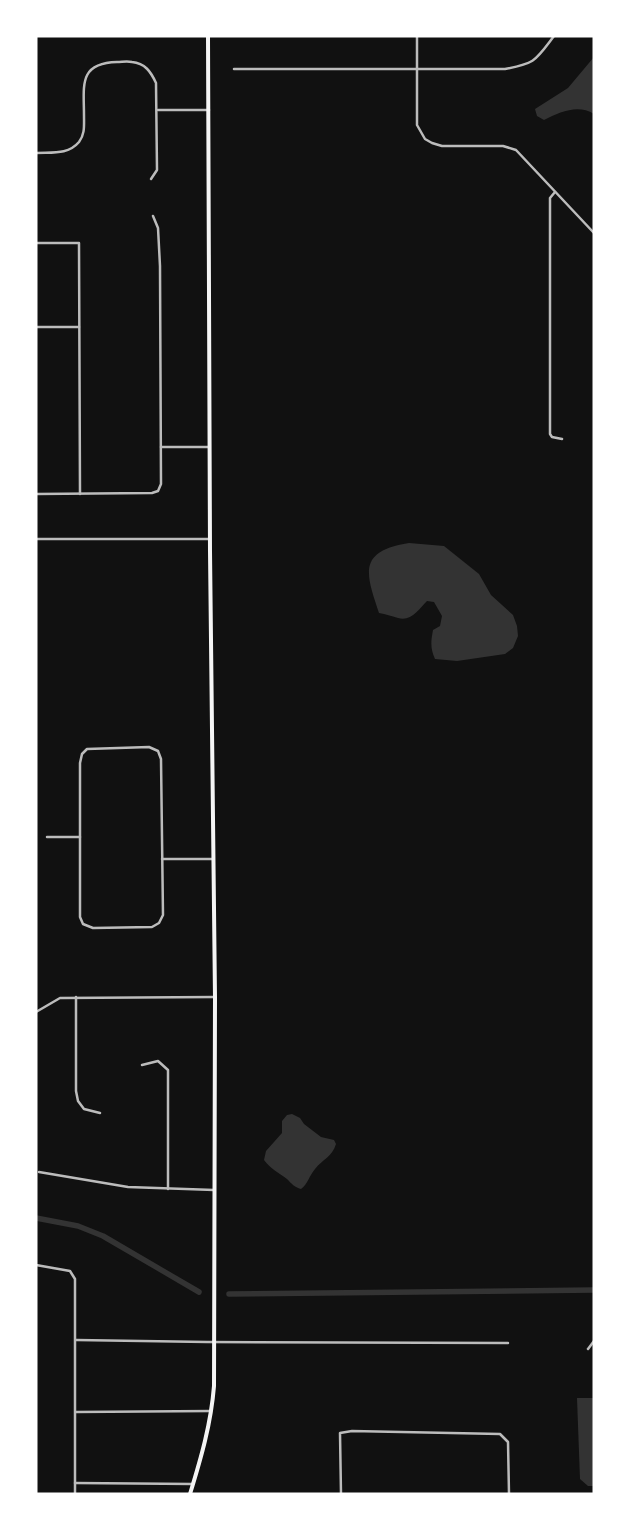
<svg xmlns="http://www.w3.org/2000/svg" width="630" height="1530" viewBox="0 0 630 1530" font-family="'Roboto Condensed',sans-serif">
  <rect width="100%" height="100%" fill="#111"/>
  <!-- water -->
  <g fill="#333">
    <path d="M 594,57 L 594,114 C 578,104 560,112 544,120 L 537,116 L 535,109 L 568,88 Z"/>
    <path d="M 409,543 L 444,546 L 479,574 L 491,595 L 513,615 L 517,626 L 518,636 L 513,648 L 505,654 L 457,661 L 435,659 C 430,648 431,641 433,630 L 440,626 L 442,616 L 434,602 L 427,601 C 419,609 411,622 398,618 C 391,616 386,614 379,613 C 366,574 357,551 409,543 Z"/>
    <path d="M 292,1114 L 300,1118 L 304,1124 L 321,1137 L 334,1140 L 336,1144 C 332,1157 323,1159 315,1169 C 309,1176 308,1184 301,1189 C 294,1187 292,1184 287,1179 C 279,1173 271,1169 264,1160 L 266,1151 L 282,1133 L 282,1121 L 287,1115 Z"/>
    <polygon points="577,1398 594,1398 594,1486 588,1486 580,1479"/>
  </g>
  <g fill="none" stroke-linecap="round" stroke-linejoin="round">
    <!-- canal -->
    <g stroke="#333" stroke-width="5.5">
      <polyline points="36,1218 78,1226 103,1236 199,1292"/>
      <polyline points="229,1294 594,1290"/>
    </g>
    <!-- minor -->
    <g stroke="#bcbcbc" stroke-width="2.5">
      <polyline points="417,36 417,125 425,139 432,143 442,146 503,146 516,150 594,233"/>
      <path d="M 234,69 L 505,69 C 536,63 535,61 554,36"/>
      <polyline points="158,110 209,110"/>
      <path d="M 36,153 C 52,152 68,155 79,142 C 85,134 84,126 84,116 C 84,86 78,63 117,62 C 122,62 127,61 132,62 C 145,63 151,72 156,83 L 157,170 L 151,179"/>
      <polyline points="555,192 550,198 550,434 552,437 562,439"/>
      <polyline points="36,243 79,243 80,494"/>
      <polyline points="36,327 79,327"/>
      <polyline points="161,447 209,447"/>
      <polyline points="36,494 152,493 158,491 161,484 160,266 158,228 153,216"/>
      <polyline points="36,539 210,539"/>
      <polygon points="149,747 158,751 161,759 163,915 159,923 152,927 93,928 83,924 80,917 80,763 82,754 87,749"/>
      <polyline points="47,837 80,837"/>
      <polyline points="162,859 213,859"/>
      <polyline points="76,997 76,1091 78,1101 84,1109 100,1113"/>
      <polyline points="36,1012 60,998 215,997"/>
      <polyline points="142,1065 158,1061 168,1070 168,1189"/>
      <polyline points="39,1172 128,1187 214,1190"/>
      <polyline points="36,1265 70,1271 75,1279 75,1494"/>
      <polyline points="76,1340 207,1342 508,1343"/>
      <polyline points="588,1349 594,1341"/>
      <polyline points="76,1412 211,1411"/>
      <polyline points="75,1483 193,1484"/>
      <polyline points="341,1494 340,1433 352,1431 500,1434 508,1442 509,1494"/>
    </g>
    <!-- secondary -->
    <path stroke="#f5f5f5" stroke-width="4" d="M 190,1494 C 201,1458 211,1424 214,1386 L 215,997 L 210,551 L 208,36"/>
  </g>
  <!-- border -->
  <rect width="630" height="1530" fill="none" stroke="#ffffff" stroke-width="75"/>
</svg>
